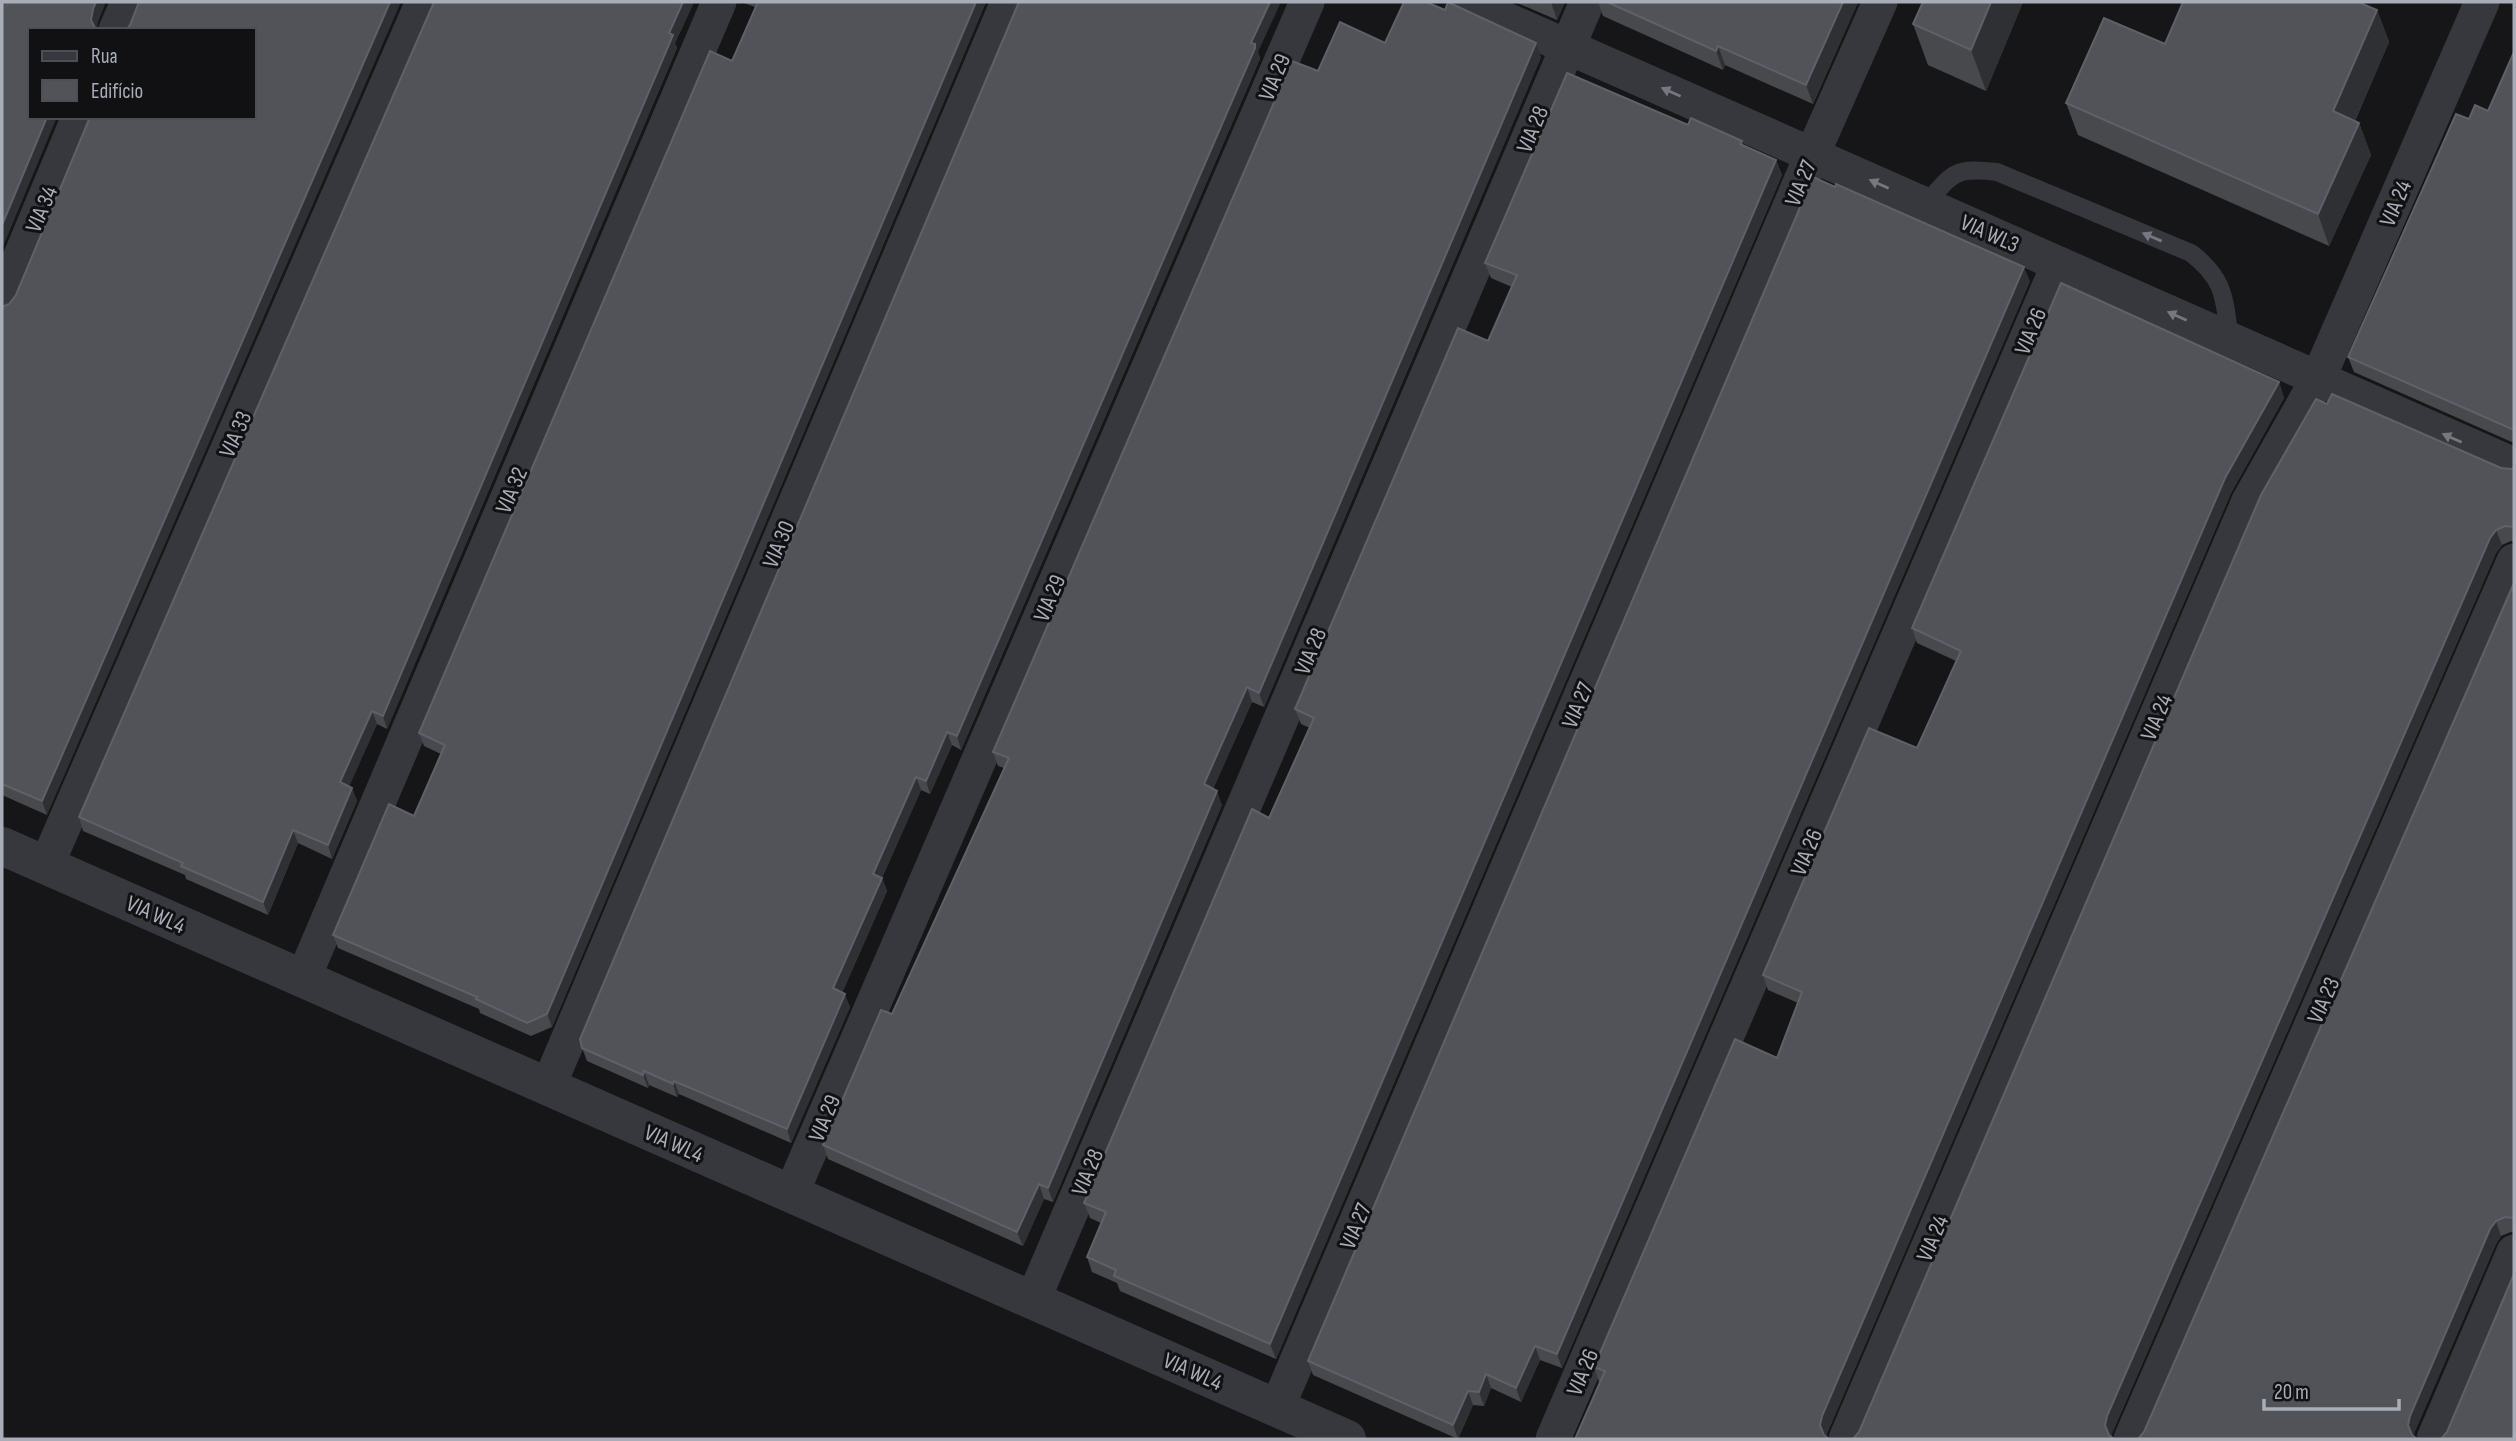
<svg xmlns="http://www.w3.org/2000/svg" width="2516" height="1441" viewBox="0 0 2516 1441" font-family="'Sofia Sans Condensed',sans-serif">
  <rect width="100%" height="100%" fill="#161618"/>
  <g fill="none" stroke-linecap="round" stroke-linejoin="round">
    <!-- service -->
    <path stroke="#37383d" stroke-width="18" d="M 1925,205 C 1953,173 1953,167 1997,172 L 2191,253 C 2226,280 2224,299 2230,340"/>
    <!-- minor -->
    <g stroke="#37383d" stroke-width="35">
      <polyline points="1466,2 2514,465"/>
      <polyline points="116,30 128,2"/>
      <polyline points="2,301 79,117"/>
      <polyline points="46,866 423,2"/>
      <polyline points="303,979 719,2"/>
      <polyline points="548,1087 1008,2"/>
      <polyline points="791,1194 1307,2"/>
      <polyline points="1033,1300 1587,2"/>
      <polyline points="1277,1408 1812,155 1880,2"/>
      <polyline points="1553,1439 2059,264"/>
      <polyline points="1846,1439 2249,501 2318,379 2482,2"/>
      <polyline points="2131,1439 2514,561"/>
      <polyline points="2434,1439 2514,1252"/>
    </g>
    <!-- tertiary -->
    <polyline stroke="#37383d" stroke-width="38" points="2,846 1347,1439"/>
  </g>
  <!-- wall -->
  <g fill="#47494d">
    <polygon points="434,2 694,2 675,43 677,48 387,729 377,724 349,786 352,788 357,801 332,859 298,843 268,915 186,879 185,875 83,831 79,817"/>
    <polygon points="741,2 986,2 552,1027 531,1036 480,1013 479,1009 338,948 333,935 414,816 441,754 424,746 419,733 732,61 755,7"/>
    <polygon points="1515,2 1565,2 1557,20"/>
    <polygon points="1598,2 1858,2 1813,104 1725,65 1723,70 1603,16"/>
    <polygon points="2023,2 1986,91 1928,65 1913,24"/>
    <polygon points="2377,10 2389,42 2355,121 2359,123 2371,155 2329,246 2078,135 2066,103 2165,44"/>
    <polygon points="1258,52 1260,58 1259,61 961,750 952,745 930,794 921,790 882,878 887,891 842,993 850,1007 791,1143 679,1094 677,1097 649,1085 648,1088 587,1061 582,1048"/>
    <polygon points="2514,52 2514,443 2354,372 2348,357 2469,119 2488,111"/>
    <polygon points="1541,57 1264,707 1252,702 1213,789 1222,805 1053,1202 1044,1199 1023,1246 828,1159 823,1145 892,1014 1004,768 998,766 993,752 1318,71"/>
    <polygon points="1688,125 1742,141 1743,145 1776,160 1782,175 1276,1359 1120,1291 1117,1283 1092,1272 1087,1257 1101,1223 1090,1218 1084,1203 1269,818 1310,728 1301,724 1295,709 1488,341 1512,287 1491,278 1485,263"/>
    <polygon points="2030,281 1562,1368 1540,1360 1521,1402 1491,1388 1484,1406 1473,1405 1458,1439 1313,1375 1308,1361"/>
    <polygon points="2,307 47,815 2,795"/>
    <polygon points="2279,382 2284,398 2231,493 1828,1431 1599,1382 1594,1367 1777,1058 1798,1003 1768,990 1763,975 1917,748 1956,661 1917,643 1912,628"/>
    <polygon points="2327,404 2501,468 2511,469 2514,468 2514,542 2511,541 2502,545 2496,553 2113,1431 1859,1432"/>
    <polygon points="2514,583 2514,1233 2511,1232 2501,1236 2496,1244 2415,1431 2144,1432"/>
  </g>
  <!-- shaded-wall -->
  <g fill="#2f3033">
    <polygon points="96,2 106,2 98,22 97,30 95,30 91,20 93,9"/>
    <polygon points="390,2 401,2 47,815 42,801"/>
    <polygon points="683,2 694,2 675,43 677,48 387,729 383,716"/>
    <polygon points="976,2 986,2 552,1027 547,1014"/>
    <polygon points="1270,2 1281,2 1258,52 1260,58 1259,61 961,750 957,736"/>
    <polygon points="1551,2 1565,2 1557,20"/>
    <polygon points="1843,2 1858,2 1813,104 1806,85"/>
    <polygon points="1991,2 2023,2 1986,91 1971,50"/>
    <polygon points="2377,10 2389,42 2345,143 2333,111"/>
    <polygon points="1536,43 1541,57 1264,707 1259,693"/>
    <polygon points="1718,46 1725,65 1723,70 1716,51"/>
    <polygon points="47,117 57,117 2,249 2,225"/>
    <polygon points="2359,123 2371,155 2329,246 2318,214"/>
    <polygon points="1776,160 1782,175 1276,1359 1270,1344"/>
    <polygon points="2024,267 2030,281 1562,1368 1557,1354"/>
    <polygon points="2279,382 2284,398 2231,493 1828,1431 1826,1439 1820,1425 1822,1416 2225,478"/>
    <polygon points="2496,530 2502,545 2496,553 2113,1431 2111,1439 2105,1425 2107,1416 2490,538"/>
    <polygon points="1247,687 1252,702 1209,798 1204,784"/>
    <polygon points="372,711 377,724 345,796 340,782"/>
    <polygon points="947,732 952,745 930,794 926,781"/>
    <polygon points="916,777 921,790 878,887 873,874"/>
    <polygon points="352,788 357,801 332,859 328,845"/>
    <polygon points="1217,791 1222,805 1053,1202 1048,1188"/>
    <polygon points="293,830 298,843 268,915 263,902"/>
    <polygon points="882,878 887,891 838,1002 833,988"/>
    <polygon points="845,994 850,1007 791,1143 787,1129"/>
    <polygon points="644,1071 649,1085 648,1088 643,1075"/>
    <polygon points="674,1081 679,1094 677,1097 673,1084"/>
    <polygon points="1039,1184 1044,1199 1023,1246 1017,1232"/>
    <polygon points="2496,1221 2501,1236 2496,1244 2415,1431 2414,1439 2408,1425 2410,1416 2490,1229"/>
    <polygon points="1535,1346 1540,1360 1521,1402 1516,1388"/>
    <polygon points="1486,1374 1491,1388 1484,1406 1479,1392"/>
    <polygon points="1468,1391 1473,1405 1458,1439 1453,1425"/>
  </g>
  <!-- building -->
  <g fill="#525359" stroke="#5f6168" stroke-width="2">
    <polygon points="2,2 96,2 93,9 91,20 96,30 30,30 30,117 47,117 2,225"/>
    <polygon points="139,2 390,2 42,801 2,784 2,307 9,304 16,295 90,117 254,117 254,30 126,30 130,25"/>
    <polygon points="434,2 683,2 669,33 673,35 383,716 372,711 340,782 352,788 328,845 293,830 263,902 181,866 183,863 79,817"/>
    <polygon points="758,2 976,2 547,1014 527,1023 476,999 477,997 333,935 389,804 414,816 445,745 419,733 710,51 732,61"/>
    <polygon points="1019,2 1270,2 1251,43 1255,44 1255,48 957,736 947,732 926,781 916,777 873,874 882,878 833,988 845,994 787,1129 674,1081 673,1084 644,1071 643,1075 582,1048 580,1039"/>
    <polygon points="1404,2 1426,2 1445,10 1448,2 1536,43 1259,693 1247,687 1204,784 1217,791 1048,1188 1039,1184 1017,1232 823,1145 881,1010 892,1014 1009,758 993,752 1292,61 1318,71 1340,22 1385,43"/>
    <polygon points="1607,2 1843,2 1806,85 1718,46 1716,51"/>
    <polygon points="1923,2 1991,2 1971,50 1913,24"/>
    <polygon points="2183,2 2358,2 2377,10 2333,111 2359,123 2318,214 2066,103 2104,18 2165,44"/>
    <polygon points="2514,52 2514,430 2348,357 2456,114 2469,119 2475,105 2488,111"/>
    <polygon points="1567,73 1688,125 1691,118 1742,141 1740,144 1776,160 1270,1344 1114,1276 1116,1270 1087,1257 1106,1212 1084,1203 1252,809 1269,818 1314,718 1295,709 1458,328 1488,341 1517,275 1485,263"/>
    <polygon points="1813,177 1835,187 1836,184 2024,267 1557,1354 1535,1346 1516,1388 1486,1374 1479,1392 1468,1391 1453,1425 1308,1361"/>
    <polygon points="2061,283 2279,382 2225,478 1822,1416 1820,1425 1824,1435 1829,1439 1575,1439 1605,1371 1594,1367 1735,1039 1777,1058 1802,992 1763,975 1869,728 1917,748 1961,651 1912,628"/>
    <polygon points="2332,394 2501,468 2511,469 2514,468 2514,527 2505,526 2496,530 2490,538 2107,1416 2105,1425 2109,1435 2114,1439 1853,1439 1859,1432 2261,495 2316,399 2327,404"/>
    <polygon points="2514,583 2514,1218 2505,1217 2496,1221 2490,1229 2410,1416 2408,1425 2412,1435 2417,1439 2138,1439 2144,1432"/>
    <polygon points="2514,1274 2514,1439 2441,1439 2447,1432"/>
  </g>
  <!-- one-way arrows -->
  <defs><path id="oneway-solid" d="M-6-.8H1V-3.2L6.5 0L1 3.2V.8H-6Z" transform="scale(1.75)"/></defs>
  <g fill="#757881">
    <use href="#oneway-solid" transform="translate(1671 92) rotate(-156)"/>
    <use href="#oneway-solid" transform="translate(1879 184) rotate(-156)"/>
    <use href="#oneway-solid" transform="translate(2152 237) rotate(-157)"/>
    <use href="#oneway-solid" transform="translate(2177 316) rotate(-156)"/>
    <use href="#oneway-solid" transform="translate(2452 438) rotate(-156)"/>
  </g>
  <g text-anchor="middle" stroke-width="6" stroke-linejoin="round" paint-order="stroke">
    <!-- street labels -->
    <g font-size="23" fill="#a8adb8" stroke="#111113">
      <text transform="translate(1274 77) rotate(-67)" y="8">VIA 29</text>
      <text transform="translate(1532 129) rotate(-67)" y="8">VIA 28</text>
      <text transform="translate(1800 183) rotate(-67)" y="8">VIA 27</text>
      <text transform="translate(2395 203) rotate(-67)" y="8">VIA 24</text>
      <text transform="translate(41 209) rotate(-67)" y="8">VIA 34</text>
      <text transform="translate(1990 233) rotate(24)" y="8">VIA WL3</text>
      <text transform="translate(2030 331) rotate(-67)" y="8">VIA 26</text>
      <text transform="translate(235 434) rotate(-66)" y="8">VIA 33</text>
      <text transform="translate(511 490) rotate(-67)" y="8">VIA 32</text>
      <text transform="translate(778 544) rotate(-67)" y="8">VIA 30</text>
      <text transform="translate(1049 598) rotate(-67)" y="8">VIA 29</text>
      <text transform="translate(1310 651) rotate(-67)" y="8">VIA 28</text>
      <text transform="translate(1577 705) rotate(-67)" y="8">VIA 27</text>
      <text transform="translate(2156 717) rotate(-67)" y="8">VIA 24</text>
      <text transform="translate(1806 852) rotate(-67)" y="8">VIA 26</text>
      <text transform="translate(156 914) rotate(24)" y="8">VIA WL4</text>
      <text transform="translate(2323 1000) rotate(-66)" y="8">VIA 23</text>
      <text transform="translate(824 1118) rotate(-67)" y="8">VIA 29</text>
      <text transform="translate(674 1143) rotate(24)" y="8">VIA WL4</text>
      <text transform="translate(1087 1172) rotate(-67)" y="8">VIA 28</text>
      <text transform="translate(1355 1226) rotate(-67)" y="8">VIA 27</text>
      <text transform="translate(1932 1238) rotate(-67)" y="8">VIA 24</text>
      <text transform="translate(1193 1371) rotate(24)" y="8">VIA WL4</text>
      <text transform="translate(1582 1372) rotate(-67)" y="8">VIA 26</text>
    </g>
  </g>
  <!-- border -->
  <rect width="2516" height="1441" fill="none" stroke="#a8adb8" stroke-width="7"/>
  <!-- legend -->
  <rect x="28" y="28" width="228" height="91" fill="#111113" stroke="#4d4f55" stroke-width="2"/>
  <rect x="42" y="51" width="35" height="10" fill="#37383d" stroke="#4d4f55" stroke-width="2"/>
  <text x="91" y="63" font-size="21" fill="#a8adb8">Rua</text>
  <rect x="42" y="80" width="35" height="21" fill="#525359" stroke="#4d4f55" stroke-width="2"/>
  <text x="91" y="98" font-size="21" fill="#a8adb8">Edifício</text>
  <!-- scale -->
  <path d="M2264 1399v10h135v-10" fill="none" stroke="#a8adb8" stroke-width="3.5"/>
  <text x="2274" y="1399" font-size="21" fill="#a8adb8" stroke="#111113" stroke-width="5" paint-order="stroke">20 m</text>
</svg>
